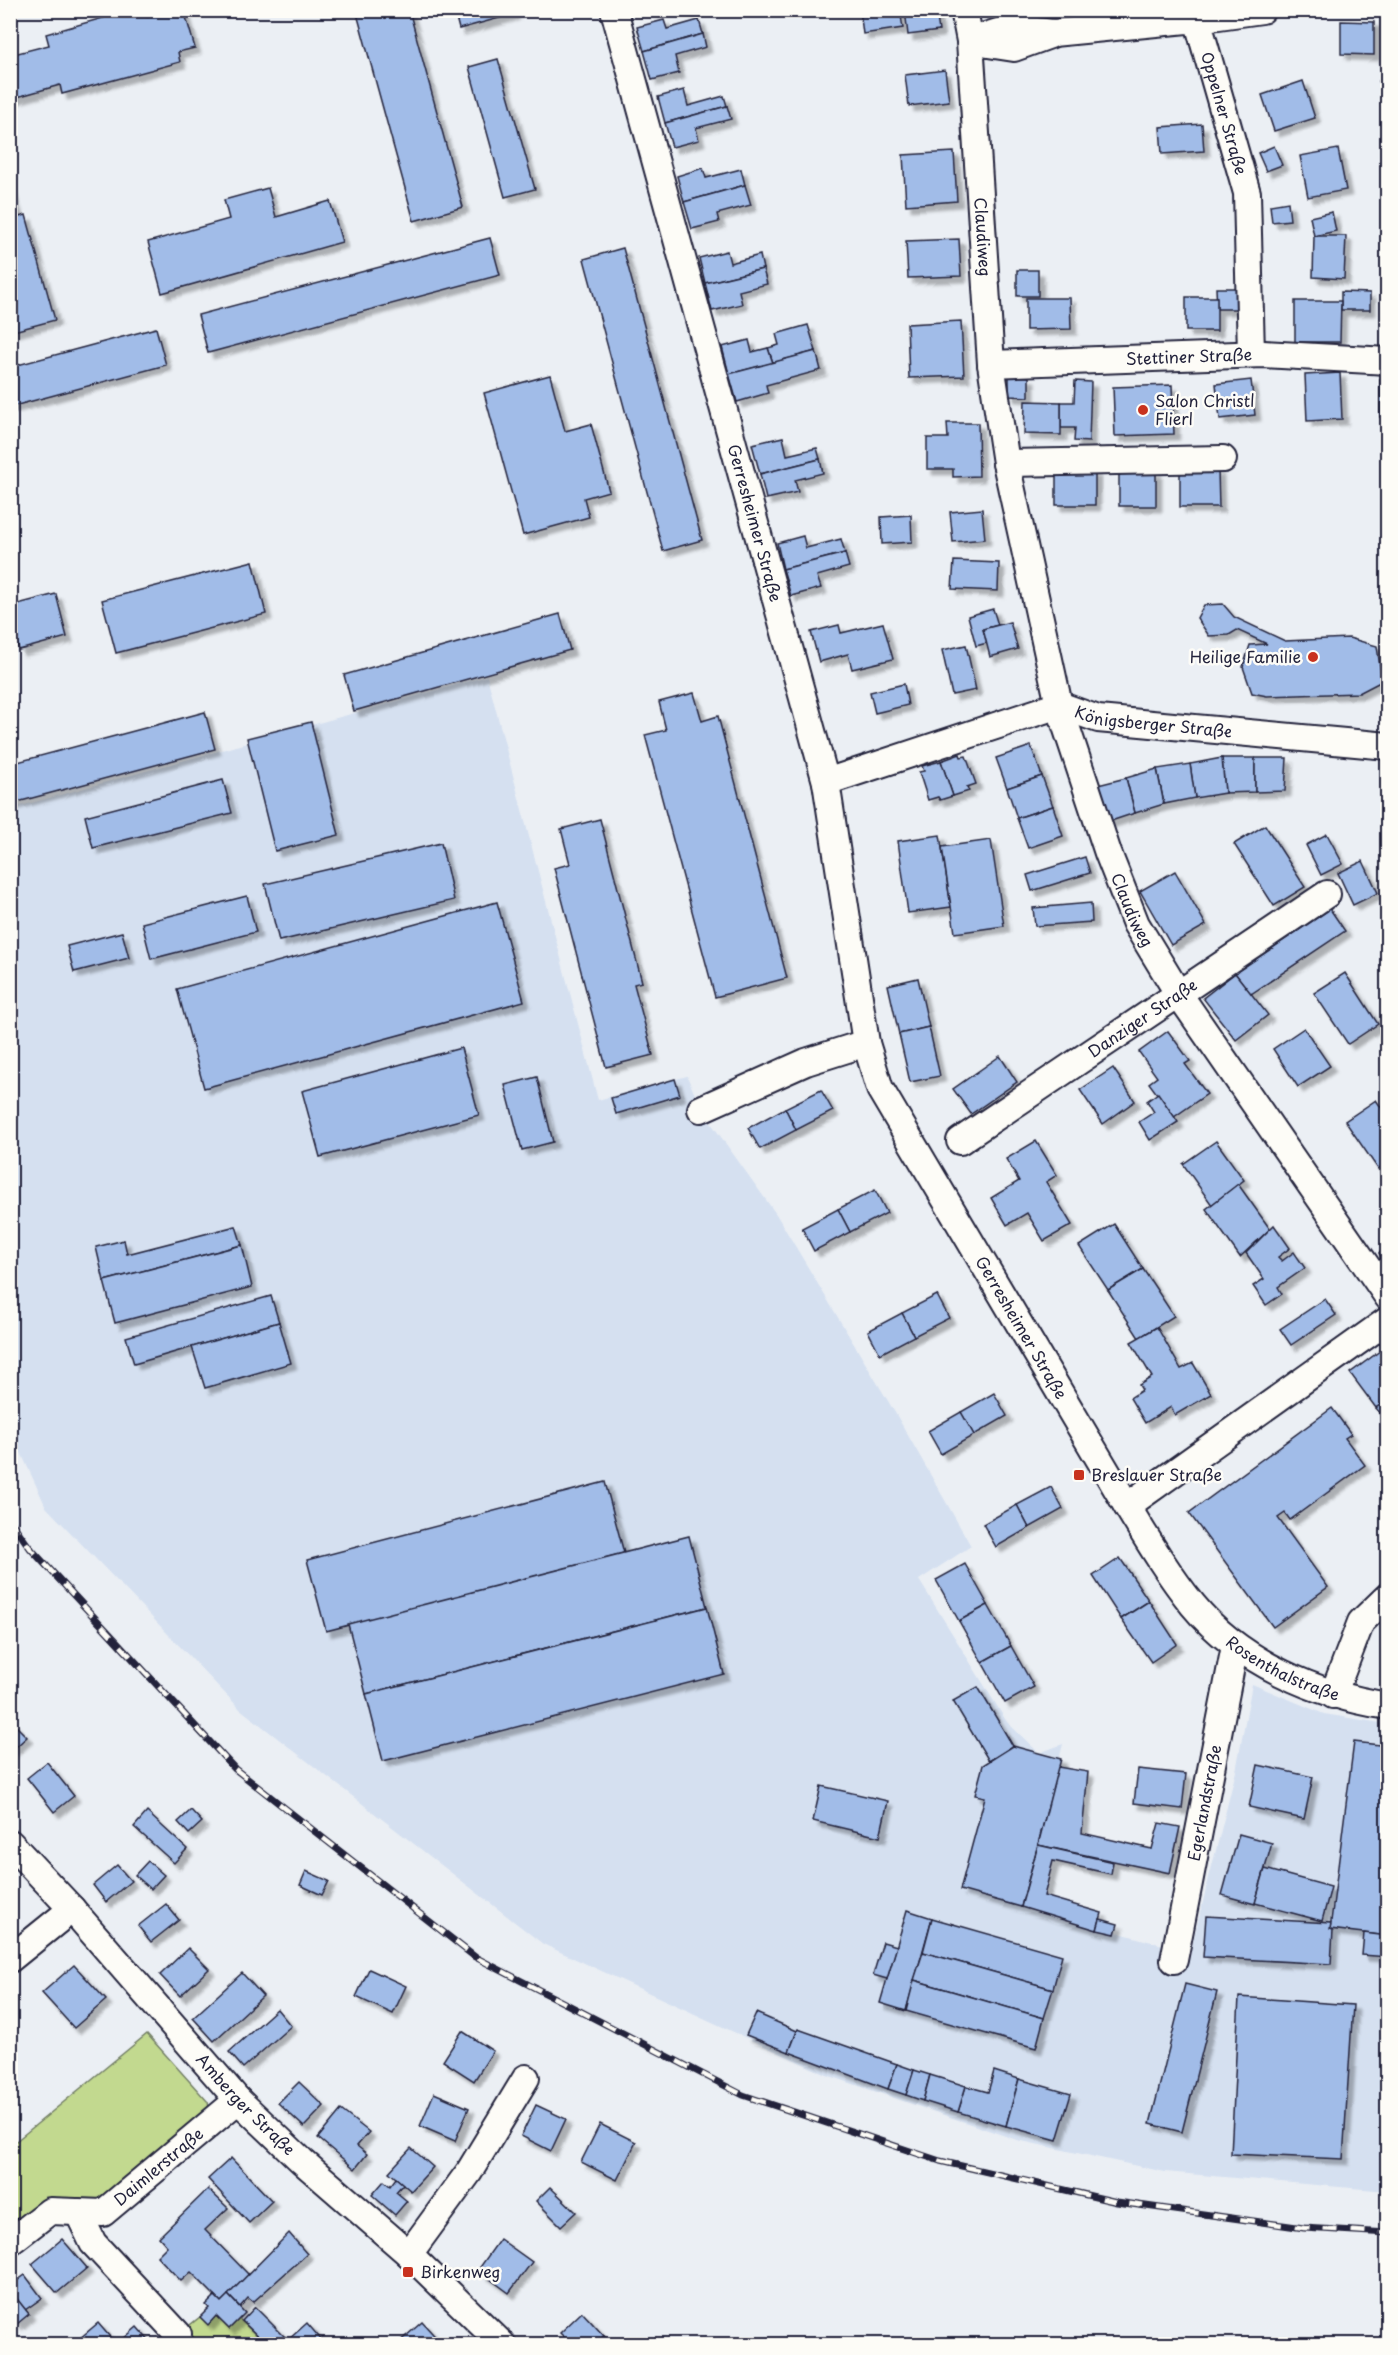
<svg xmlns="http://www.w3.org/2000/svg" width="1398" height="2355" viewBox="0 0 1398 2355" font-family="'Playpen Sans',sans-serif">
  <defs>
    <filter id="shadow"><feDropShadow dx="5.5" dy="5.5" stdDeviation="1.5" flood-color="#0004"/></filter>
  </defs>
  <rect width="100%" height="100%" fill="#ebeff4"/>
  <filter id="ink" filterUnits="userSpaceOnUse"><feTurbulence type="fractalNoise" baseFrequency=".0167" numOctaves="2"/><feDisplacementMap in="SourceGraphic" scale="12" xChannelSelector="R" yChannelSelector="G"/><feConvolveMatrix kernelMatrix="1 2 1 2 8 2 1 2 1" color-interpolation-filters="sRGB"/></filter>
  <g filter="url(#ink)">
    <!-- built -->
    <polygon fill="#d5e0f0" points="487,676 598,1100 687,1076 701,1109 776,1214 897,1416 971,1546 919,1580 1007,1722 1039,1753 1063,1744 1023,1906 1166,1946 1191,1949 1236,1771 1252,1684 1324,1714 1387,1724 1387,2191 1165,2172 1017,2140 827,2075 543,1944 240,1709 46,1507 11,1431 10,809"/>
    <!-- green -->
    <g fill="#c2d98f" stroke="#727e65" stroke-width="1.5">
      <polygon points="147,2034 208,2102 210,2114 101,2208 10,2233 10,2146"/>
      <polygon points="216,2316 229,2329 239,2319 266,2344 166,2344 200,2317 208,2324"/>
    </g>
    <!-- building -->
    <g fill="#a1bce8" stroke="#22223b" stroke-width="1.5" filter="url(#shadow)">
      <polygon points="131,10 146,10 147,17 170,10 184,10 195,48 178,52 180,62 62,94 60,85 10,99 10,55 49,45 46,34"/>
      <polygon points="356,10 409,10 463,207 414,221"/>
      <polygon points="454,10 513,10 514,14 459,29"/>
      <polygon points="860,10 900,10 903,28 863,34"/>
      <polygon points="905,10 936,10 939,31 908,35"/>
      <polygon points="664,20 667,29 699,20 703,34 644,51 637,27"/>
      <polygon points="1341,21 1374,22 1374,55 1341,54"/>
      <polygon points="703,34 706,47 675,56 679,73 652,80 644,51"/>
      <polygon points="498,59 535,189 505,197 469,67"/>
      <polygon points="945,70 949,101 909,106 905,75"/>
      <polygon points="1388,78 1388,105 1379,81"/>
      <polygon points="1303,81 1315,118 1274,131 1262,95"/>
      <polygon points="684,90 688,106 724,96 727,106 665,123 658,97"/>
      <polygon points="727,106 731,119 696,128 699,140 672,147 665,123"/>
      <polygon points="1202,124 1204,151 1162,154 1160,127"/>
      <polygon points="1274,146 1282,165 1266,171 1258,153"/>
      <polygon points="1338,149 1346,190 1308,197 1300,156"/>
      <polygon points="954,152 957,201 906,205 903,155"/>
      <polygon points="703,168 706,178 741,169 745,185 684,202 677,176"/>
      <polygon points="745,185 751,205 717,214 719,222 692,229 684,202"/>
      <polygon points="10,187 19,217 26,215 55,320 10,332"/>
      <polygon points="268,188 276,217 330,201 342,242 162,293 148,242 229,219 224,200"/>
      <polygon points="1288,202 1290,220 1272,222 1270,205"/>
      <polygon points="1332,212 1336,231 1314,236 1310,217"/>
      <polygon points="1314,236 1346,236 1344,279 1313,277"/>
      <polygon points="490,238 500,275 208,353 198,315"/>
      <polygon points="959,239 961,276 908,278 906,241"/>
      <polygon points="623,248 702,540 663,551 584,259"/>
      <polygon points="727,251 730,263 760,255 763,269 705,283 699,258"/>
      <polygon points="763,269 767,284 739,291 742,304 712,311 705,283"/>
      <rect x="1017" y="270" width="21" height="26"/>
      <polygon points="1216,288 1241,288 1241,309 1217,309"/>
      <polygon points="1341,292 1370,293 1370,310 1341,310"/>
      <rect x="1186" y="297" width="31" height="34"/>
      <polygon points="1026,298 1070,298 1071,329 1026,330"/>
      <polygon points="1295,301 1341,301 1340,342 1295,342"/>
      <polygon points="961,321 964,376 909,378 907,324"/>
      <polygon points="808,325 816,351 773,363 768,348 779,345 776,334"/>
      <polygon points="156,328 166,365 10,407 10,367"/>
      <polygon points="749,340 752,352 768,348 773,363 729,374 722,347"/>
      <polygon points="816,351 821,370 766,385 768,393 737,402 729,374"/>
      <polygon points="1340,373 1342,419 1307,421 1305,375"/>
      <polygon points="550,375 565,431 591,424 609,491 584,498 589,517 523,535 484,393"/>
      <polygon points="1009,376 1029,377 1029,397 1009,396"/>
      <polygon points="1251,380 1255,415 1220,419 1216,384"/>
      <polygon points="1380,380 1388,380 1388,418 1380,417"/>
      <polygon points="1075,381 1091,382 1089,442 1074,441 1075,428 1061,428 1061,402 1074,402"/>
      <polygon points="1172,385 1174,434 1115,436 1113,387"/>
      <polygon points="1025,401 1061,402 1061,435 1024,434"/>
      <polygon points="947,423 978,423 979,476 953,477 953,469 927,469 927,438 948,438"/>
      <polygon points="783,437 787,455 817,448 820,459 760,474 752,444"/>
      <polygon points="820,459 823,473 795,480 798,492 766,499 760,474"/>
      <polygon points="1218,470 1219,507 1180,507 1180,471"/>
      <rect x="1119" y="471" width="37" height="35"/>
      <polygon points="1095,472 1095,505 1056,505 1056,473"/>
      <polygon points="982,509 985,539 953,542 950,512"/>
      <polygon points="911,515 912,542 882,544 881,517"/>
      <polygon points="803,536 806,548 841,539 845,553 783,569 777,543"/>
      <polygon points="845,553 849,567 817,576 821,588 791,596 783,569"/>
      <polygon points="253,561 266,614 116,653 102,600"/>
      <polygon points="954,561 999,563 998,591 952,589"/>
      <polygon points="56,594 67,637 19,650 10,620 10,606"/>
      <polygon points="1223,604 1234,617 1285,641 1349,638 1377,646 1382,681 1359,693 1267,696 1252,693 1243,667 1250,645 1267,644 1237,630 1229,635 1209,636 1197,618 1204,605"/>
      <polygon points="993,609 998,625 983,629 987,643 976,646 968,616"/>
      <polygon points="560,614 570,650 354,711 344,675"/>
      <polygon points="1010,622 1018,649 990,657 983,629"/>
      <polygon points="883,623 893,659 852,669 848,654 819,662 811,632 839,625 841,633"/>
      <polygon points="966,645 976,690 952,695 942,650"/>
      <polygon points="904,684 908,705 875,713 870,692"/>
      <polygon points="694,693 702,721 718,716 787,978 715,997 645,735 666,730 659,702"/>
      <polygon points="205,712 215,749 10,804 10,764"/>
      <polygon points="311,722 339,835 275,851 247,738"/>
      <polygon points="1031,746 1042,776 1007,788 996,758"/>
      <polygon points="960,754 961,757 966,756 976,784 967,787 969,791 953,796 941,761"/>
      <polygon points="1222,758 1255,758 1255,792 1225,793"/>
      <polygon points="1222,758 1225,793 1195,798 1190,764"/>
      <polygon points="1255,758 1287,758 1285,791 1255,792"/>
      <polygon points="941,761 953,796 940,800 938,797 928,800 919,772 924,771 922,766"/>
      <polygon points="1190,764 1195,798 1164,804 1157,769"/>
      <polygon points="1157,769 1164,804 1135,813 1126,778"/>
      <polygon points="1042,776 1053,806 1017,818 1007,788"/>
      <polygon points="1126,778 1135,813 1105,823 1094,786"/>
      <polygon points="223,780 232,813 93,848 85,816"/>
      <polygon points="1053,806 1063,836 1028,848 1017,818"/>
      <polygon points="600,819 642,982 634,984 653,1055 606,1067 554,868 570,864 561,829"/>
      <polygon points="1265,825 1305,887 1274,906 1234,844"/>
      <polygon points="1327,834 1343,864 1321,875 1306,845"/>
      <polygon points="940,835 951,907 908,913 898,841"/>
      <polygon points="991,840 1004,926 955,933 942,847"/>
      <polygon points="441,843 454,900 279,941 265,884"/>
      <polygon points="1085,857 1090,873 1032,891 1027,875"/>
      <polygon points="1363,861 1378,893 1353,905 1338,873"/>
      <polygon points="1175,871 1206,925 1171,945 1140,891"/>
      <polygon points="247,896 256,932 151,959 142,923"/>
      <polygon points="497,902 524,1001 204,1088 177,989"/>
      <polygon points="1091,903 1092,922 1035,926 1033,908"/>
      <polygon points="1330,909 1345,931 1251,994 1235,973"/>
      <polygon points="122,932 129,958 74,972 67,946"/>
      <polygon points="1235,973 1268,1015 1236,1040 1203,998"/>
      <polygon points="1345,973 1378,1024 1348,1044 1314,993"/>
      <polygon points="918,978 929,1027 899,1034 888,985"/>
      <polygon points="929,1027 940,1076 910,1082 899,1034"/>
      <polygon points="1304,1028 1330,1066 1298,1087 1273,1049"/>
      <polygon points="1168,1031 1190,1061 1185,1064 1207,1094 1174,1117 1149,1083 1157,1077 1139,1052"/>
      <polygon points="461,1048 479,1115 320,1157 302,1091"/>
      <polygon points="1000,1056 1017,1082 971,1114 953,1089"/>
      <polygon points="1113,1068 1135,1101 1103,1124 1080,1090"/>
      <polygon points="537,1077 553,1142 522,1150 505,1085"/>
      <polygon points="675,1079 680,1095 616,1114 611,1098"/>
      <polygon points="821,1090 833,1111 796,1130 785,1108"/>
      <polygon points="1158,1093 1178,1122 1150,1140 1139,1122 1154,1112 1147,1101"/>
      <polygon points="1376,1100 1388,1117 1388,1163 1378,1169 1345,1121"/>
      <polygon points="785,1108 796,1130 760,1149 748,1128"/>
      <polygon points="1036,1141 1057,1175 1046,1182 1072,1225 1044,1241 1027,1213 1007,1225 991,1198 1019,1181 1006,1159"/>
      <polygon points="1216,1141 1244,1180 1212,1205 1183,1164"/>
      <polygon points="1238,1184 1270,1229 1240,1257 1206,1209"/>
      <polygon points="875,1190 887,1213 850,1232 838,1209"/>
      <polygon points="838,1209 850,1232 814,1251 802,1228"/>
      <polygon points="1114,1224 1143,1269 1108,1290 1079,1246"/>
      <polygon points="1274,1225 1290,1248 1278,1257 1282,1261 1294,1252 1305,1268 1278,1287 1282,1294 1266,1305 1253,1286 1264,1279 1246,1253"/>
      <polygon points="236,1226 242,1245 104,1281 96,1247 124,1240 127,1254"/>
      <polygon points="242,1245 252,1287 115,1323 104,1281"/>
      <polygon points="1388,1248 1388,1266 1379,1253"/>
      <polygon points="1143,1269 1174,1316 1139,1338 1108,1290"/>
      <polygon points="937,1295 949,1318 914,1336 902,1313"/>
      <polygon points="271,1296 279,1322 134,1364 126,1337"/>
      <polygon points="1325,1299 1336,1315 1291,1345 1280,1329"/>
      <polygon points="902,1313 914,1336 880,1354 868,1331"/>
      <polygon points="279,1322 291,1363 205,1388 192,1347"/>
      <polygon points="1157,1327 1181,1369 1193,1363 1211,1394 1175,1415 1171,1407 1145,1423 1130,1398 1142,1390 1139,1385 1152,1377 1131,1342"/>
      <polygon points="1384,1348 1388,1353 1388,1399 1376,1408 1350,1373"/>
      <polygon points="994,1393 1007,1416 974,1435 961,1412"/>
      <polygon points="1388,1399 1388,1423 1376,1408"/>
      <polygon points="1332,1408 1351,1434 1345,1438 1365,1465 1290,1520 1285,1513 1278,1518 1328,1587 1273,1627 1189,1513"/>
      <polygon points="961,1412 974,1435 941,1454 928,1431"/>
      <polygon points="605,1482 624,1553 326,1631 307,1560"/>
      <polygon points="1051,1487 1063,1509 1029,1528 1017,1505"/>
      <polygon points="1017,1505 1029,1528 996,1547 983,1524"/>
      <polygon points="689,1536 707,1607 366,1694 348,1624"/>
      <polygon points="1120,1558 1149,1601 1121,1619 1093,1576"/>
      <polygon points="965,1564 988,1605 959,1621 936,1580"/>
      <polygon points="1149,1601 1177,1644 1151,1662 1121,1619"/>
      <polygon points="988,1605 1011,1646 982,1662 959,1621"/>
      <polygon points="707,1607 724,1674 383,1761 366,1694"/>
      <polygon points="1011,1646 1034,1687 1005,1703 982,1662"/>
      <polygon points="978,1687 1013,1746 989,1761 953,1701"/>
      <polygon points="10,1720 27,1737 10,1752"/>
      <polygon points="1354,1742 1388,1746 1388,1936 1330,1929"/>
      <polygon points="1013,1746 1061,1759 1021,1907 960,1890 985,1797 975,1795 983,1765"/>
      <polygon points="47,1762 74,1796 54,1812 27,1778"/>
      <polygon points="1258,1765 1313,1777 1304,1819 1249,1807"/>
      <polygon points="1058,1767 1088,1772 1082,1833 1152,1849 1159,1823 1180,1827 1170,1873 1038,1845"/>
      <polygon points="1138,1769 1186,1774 1182,1809 1134,1803"/>
      <polygon points="821,1786 888,1801 880,1837 813,1821"/>
      <polygon points="191,1810 202,1822 189,1834 178,1822"/>
      <polygon points="147,1812 187,1849 174,1863 134,1827"/>
      <polygon points="1239,1834 1272,1843 1255,1904 1222,1895"/>
      <polygon points="1038,1845 1113,1862 1111,1874 1053,1861 1044,1896 1102,1913 1097,1930 1021,1907"/>
      <polygon points="148,1861 164,1875 151,1889 135,1875"/>
      <polygon points="117,1865 131,1881 106,1902 93,1885"/>
      <polygon points="1265,1869 1331,1887 1322,1921 1255,1903"/>
      <polygon points="306,1871 329,1881 322,1895 300,1885"/>
      <polygon points="166,1904 179,1920 151,1942 138,1926"/>
      <polygon points="907,1910 932,1918 906,2011 880,2003"/>
      <polygon points="1206,1916 1331,1923 1330,1929 1333,1930 1331,1964 1203,1957"/>
      <polygon points="932,1918 1062,1955 1053,1989 923,1952"/>
      <polygon points="1100,1919 1118,1924 1115,1934 1097,1930"/>
      <polygon points="1364,1933 1388,1936 1388,1957 1362,1955"/>
      <polygon points="883,1942 897,1946 887,1979 873,1975"/>
      <polygon points="188,1948 209,1969 180,1996 160,1975"/>
      <polygon points="923,1952 1053,1989 1044,2018 914,1980"/>
      <polygon points="74,1965 106,2000 74,2028 42,1993"/>
      <polygon points="369,1969 406,1986 393,2014 356,1997"/>
      <polygon points="242,1973 263,1996 214,2041 193,2018"/>
      <polygon points="914,1980 1044,2018 1036,2048 906,2011"/>
      <polygon points="1185,1984 1217,1992 1182,2132 1150,2124"/>
      <polygon points="1239,1997 1353,2005 1343,2159 1231,2154"/>
      <polygon points="277,2009 291,2026 243,2068 229,2052"/>
      <polygon points="756,2013 797,2031 789,2052 746,2035"/>
      <polygon points="798,2029 897,2064 888,2089 789,2052"/>
      <polygon points="462,2031 493,2051 474,2081 443,2061"/>
      <polygon points="897,2064 914,2070 906,2095 888,2089"/>
      <polygon points="914,2070 930,2075 923,2101 906,2095"/>
      <polygon points="994,2071 1019,2079 1006,2126 958,2112 966,2086 988,2092"/>
      <polygon points="930,2075 966,2086 958,2112 923,2101"/>
      <polygon points="1019,2079 1071,2094 1057,2140 1006,2126"/>
      <polygon points="299,2082 324,2106 304,2127 278,2103"/>
      <polygon points="434,2093 469,2108 455,2141 420,2126"/>
      <polygon points="536,2105 566,2119 551,2151 521,2136"/>
      <polygon points="341,2110 369,2132 357,2146 367,2154 355,2169 318,2138"/>
      <polygon points="600,2124 636,2142 617,2180 581,2162"/>
      <polygon points="411,2148 433,2167 411,2191 389,2172"/>
      <polygon points="231,2158 272,2201 249,2223 208,2179"/>
      <polygon points="396,2178 403,2184 396,2192 407,2201 395,2215 372,2195 384,2181 390,2186"/>
      <polygon points="550,2187 576,2212 561,2226 536,2201"/>
      <polygon points="208,2189 228,2208 205,2230 249,2275 221,2302 191,2272 181,2281 157,2256 167,2246 159,2237"/>
      <polygon points="289,2233 307,2254 253,2302 248,2298 240,2307 228,2295"/>
      <polygon points="62,2239 87,2268 57,2293 32,2264"/>
      <polygon points="500,2239 532,2262 509,2293 478,2270"/>
      <polygon points="25,2275 42,2298 25,2310 10,2290 10,2286"/>
      <polygon points="10,2290 29,2314 17,2324 10,2315"/>
      <polygon points="228,2295 245,2313 229,2329 216,2316 208,2325 200,2317 209,2308 206,2305 215,2296 221,2302"/>
      <polygon points="255,2307 288,2340 307,2323 325,2344 266,2344 242,2321"/>
      <polygon points="582,2312 604,2336 595,2344 571,2344 560,2333"/>
      <polygon points="422,2322 442,2344 397,2344"/>
      <polygon points="98,2323 116,2344 73,2344"/>
      <polygon points="137,2327 151,2343 150,2344 126,2344 122,2340"/>
      <polygon points="604,2336 612,2344 595,2344"/>
    </g>
    <g fill="none" stroke-linecap="round" stroke-linejoin="round">
      <!-- minor casing -->
      <g stroke="#22223b" stroke-width="30">
        <g id="minor">
          <path id="s1" d="M 614,10 L 826,782 L 866,1043 L 880,1089 L 1127,1506 C 1147,1539 1168,1574 1193,1605 C 1240,1662 1316,1695 1388,1706"/>
          <path id="s2" d="M 964,10 L 970,41 L 991,364 L 1006,463 L 1059,705 L 1108,853 L 1136,924 L 1178,993 L 1388,1297"/>
          <polyline points="1197,19 1262,10"/>
          <path id="s3" d="M 970,41 L 1010,28 L 1053,33 L 1197,19 L 1247,193 L 1251,354"/>
          <polyline points="975,42 1014,48 1050,35"/>
          <path id="s4" d="M 991,364 L 1263,354 L 1388,361"/>
          <polyline points="1006,463 1223,459"/>
          <path id="s5" d="M 826,782 L 1059,705 L 1098,719 L 1388,746"/>
          <polyline points="701,1109 806,1062 866,1043"/>
          <path id="s6" d="M 960,1141 L 1327,894"/>
          <polyline points="1127,1506 1388,1320"/>
          <polyline points="1333,1695 1361,1622 1388,1596"/>
          <path id="s7" d="M 10,1843 L 72,1909 L 238,2100 L 302,2161 L 409,2254 L 502,2344"/>
          <polyline points="10,1959 72,1909"/>
          <path id="s8" d="M 1174,1960 L 1235,1646"/>
          <polyline points="78,2212 93,2243 178,2334"/>
          <path id="s9" d="M 10,2242 L 50,2211 L 103,2213 L 238,2100"/>
          <polyline points="409,2254 469,2172 526,2078"/>
        </g>
      </g>
      <!-- minor -->
      <use href="#minor" stroke="#fdfcf7" stroke-width="26"/>
      <!-- rail casing -->
      <g stroke="#22223b" stroke-width="7">
        <polyline id="rail" points="10,1520 30,1548 235,1769 475,1957 743,2095 940,2161 1117,2202 1304,2228 1388,2233"/>
      </g>
      <!-- rail -->
      <use href="#rail" stroke="#fdfcf7" stroke-width="4.5" stroke-dasharray="14" stroke-linecap="butt"/>
    </g>
  </g>
  <!-- markers -->
  <g fill="#c8321e" stroke="#fdfcf7" stroke-width="2">
    <circle cx="1143" cy="410" r="6"/>
    <circle cx="1313" cy="657" r="6"/>
    <rect x="1073" y="1469" width="12" height="12" rx="3"/>
    <rect x="402" y="2266" width="12" height="12" rx="3"/>
  </g>
  <g text-anchor="middle" stroke-width="5" stroke-linejoin="round" paint-order="stroke">
    <!-- street labels -->
    <g font-size="16" fill="#22223b" stroke="#fdfcf7">
      <text dy="6" stroke="none"><textPath href="#s3" startOffset="328">Oppelner Straße</textPath></text>
      <text dy="6" stroke="none"><textPath href="#s2" startOffset="228">Claudiweg</textPath></text>
      <text dy="6" stroke="none"><textPath href="#s4" startOffset="198">Stettiner Straße</textPath></text>
      <text dy="6" stroke="none"><textPath href="#s1" startOffset="532">Gerresheimer Straße</textPath></text>
      <text dy="6" stroke="none"><textPath href="#s5" startOffset="342">Königsberger Straße</textPath></text>
      <text dy="6" stroke="none"><textPath href="#s2" startOffset="921">Claudiweg</textPath></text>
      <text dy="6" stroke="none"><textPath href="#s6" startOffset="220">Danziger Straße</textPath></text>
      <text dy="6" stroke="none"><textPath href="#s1" startOffset="1390">Gerresheimer Straße</textPath></text>
      <text dy="6" stroke="none"><textPath href="#s1" startOffset="1828">Rosenthalstraße</textPath></text>
      <text dy="6" stroke="none"><textPath href="#s8" startOffset="160">Egerlandstraße</textPath></text>
      <text dy="6" stroke="none"><textPath href="#s7" startOffset="352">Amberger Straße</textPath></text>
      <text dy="6" stroke="none"><textPath href="#s9" startOffset="176">Daimlerstraße</textPath></text>
    </g>
    <!-- poi labels -->
    <g font-size="16" fill="#22223b" stroke="#fdfcf7" text-anchor="start">
      <text x="1155" y="407">Salon Christl<tspan x="1155" dy="18">Flierl</tspan></text>
      <text x="1301" y="663" text-anchor="end">Heilige Familie</text>
      <text x="1091" y="1481">Breslauer Straße</text>
      <text x="420" y="2278">Birkenweg</text>
    </g>
  </g>
  <!-- margin -->
  <rect width="1398" height="2355" fill="none" stroke="#fdfcf7" stroke-width="36"/>
  <rect x="18" y="18" width="1362" height="2319" fill="none" stroke="#22223b" stroke-width="2" filter="url(#ink)"/>
</svg>
